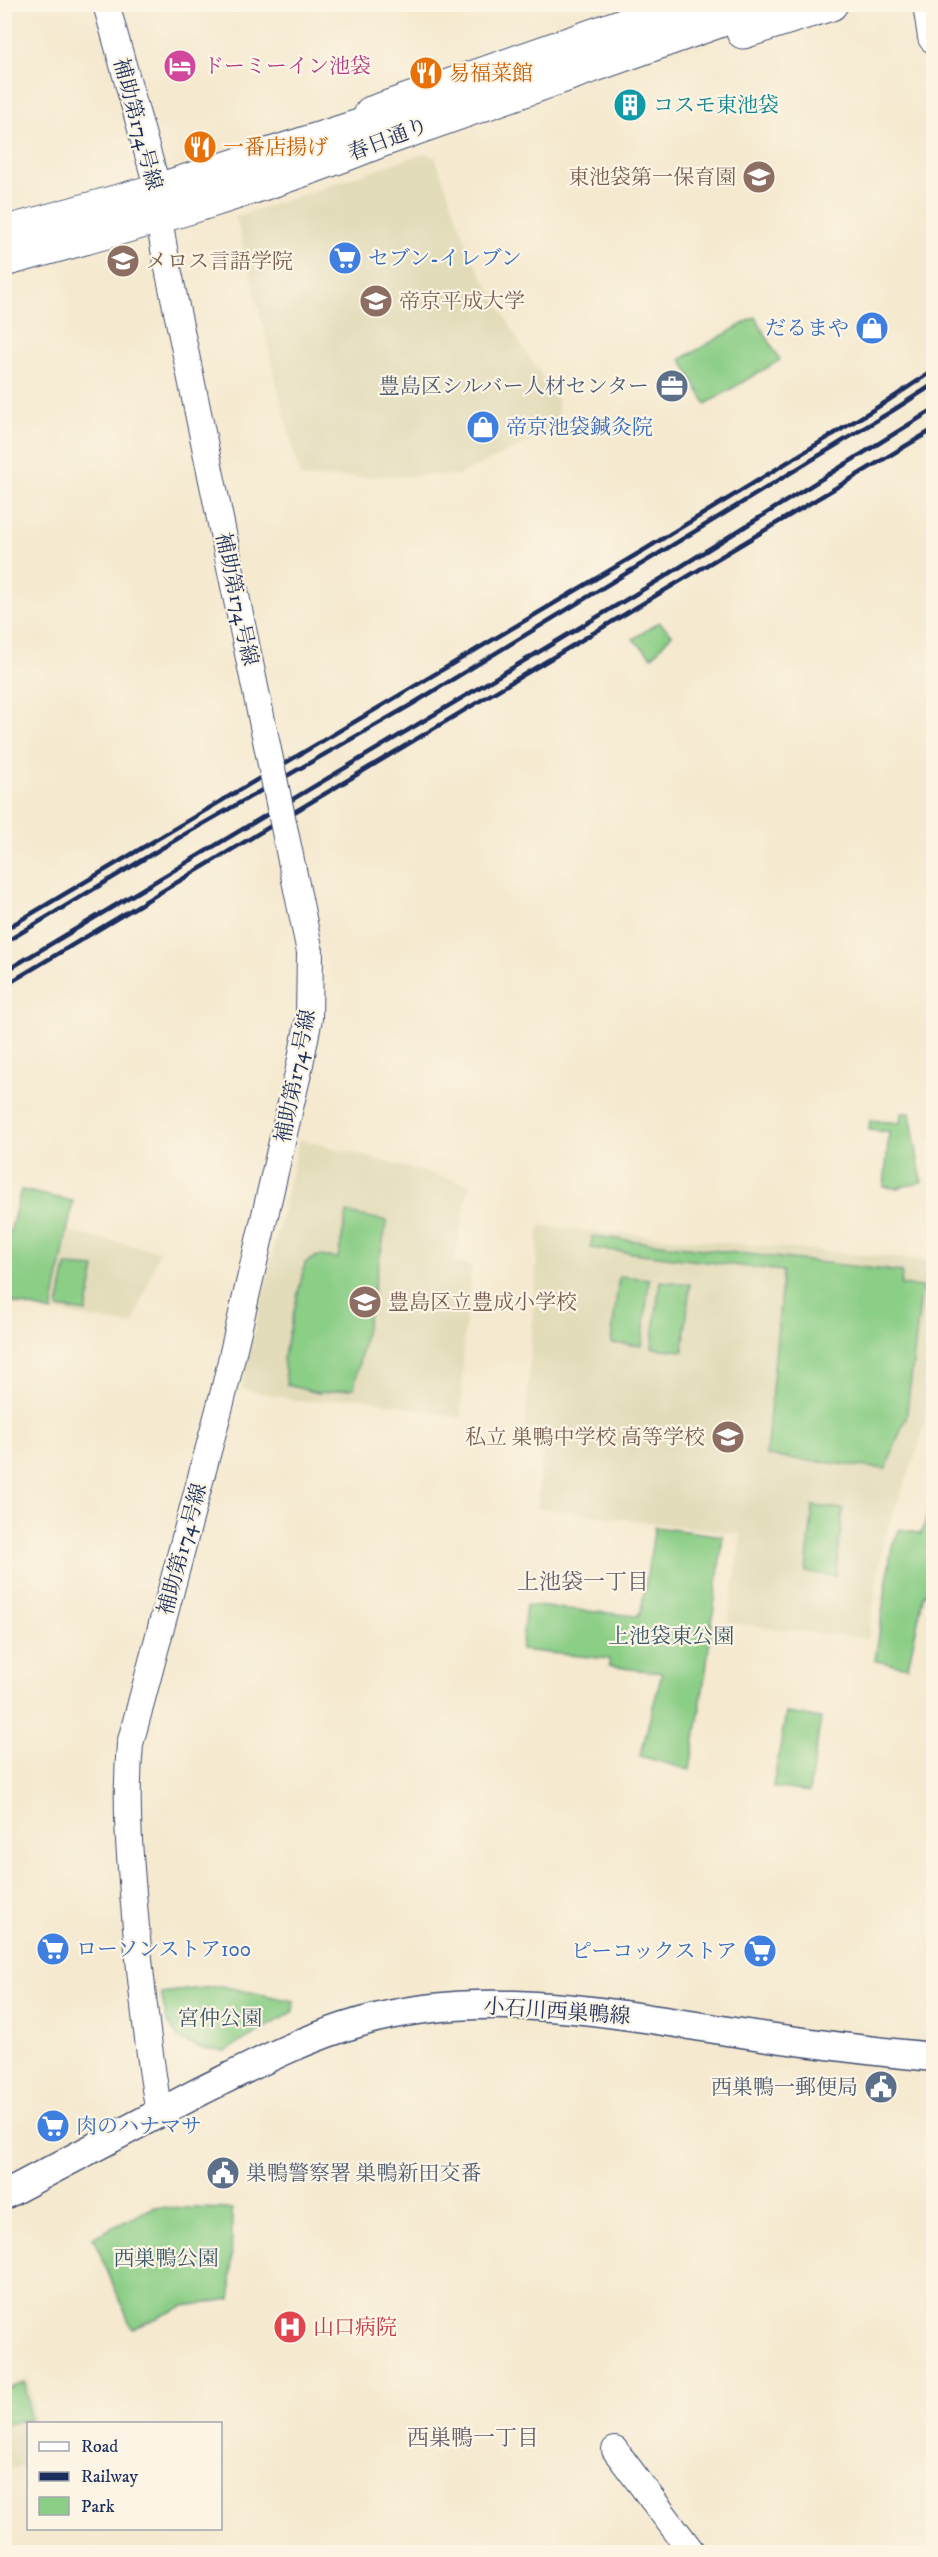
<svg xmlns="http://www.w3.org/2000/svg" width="938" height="2557" viewBox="0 0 938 2557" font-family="'IM FELL DW Pica','Noto Serif JP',serif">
  <rect width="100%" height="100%" fill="#fcf5e5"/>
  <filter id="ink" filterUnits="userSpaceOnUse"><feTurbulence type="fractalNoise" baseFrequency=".0167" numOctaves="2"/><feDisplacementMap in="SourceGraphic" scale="12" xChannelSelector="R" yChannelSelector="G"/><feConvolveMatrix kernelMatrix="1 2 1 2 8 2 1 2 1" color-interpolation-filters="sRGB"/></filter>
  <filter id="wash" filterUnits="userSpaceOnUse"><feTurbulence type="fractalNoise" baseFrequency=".008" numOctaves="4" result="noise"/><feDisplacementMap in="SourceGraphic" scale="24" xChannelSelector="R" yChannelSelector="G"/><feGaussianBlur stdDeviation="1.35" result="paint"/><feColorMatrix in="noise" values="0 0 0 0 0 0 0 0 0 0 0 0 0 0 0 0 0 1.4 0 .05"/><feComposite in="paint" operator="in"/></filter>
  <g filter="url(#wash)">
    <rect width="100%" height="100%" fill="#f5e9cf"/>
    <!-- built -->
    <g fill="#e2dcba">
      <polygon points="425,153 435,157 472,258 520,343 558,401 559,428 458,475 300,478 236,217"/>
      <polygon points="299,1139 470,1184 454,1261 472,1267 464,1337 461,1418 361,1398 303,1402 241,1389"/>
      <polygon points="539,1226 933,1261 926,1416 919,1445 884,1538 868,1639 728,1623 741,1534 537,1508 543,1444 525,1430"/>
      <polygon points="69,1232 159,1251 133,1325 53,1312"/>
      <polygon points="29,2379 36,2423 28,2424 28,2466 5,2469 4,2387"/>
    </g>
    <!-- green -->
    <g fill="#8bce86" stroke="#537e72" stroke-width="1.5">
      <polygon points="755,317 780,360 706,404 681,359"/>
      <polygon points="659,622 672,634 652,657 633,639"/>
      <polygon points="901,1113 910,1113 922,1182 897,1188 884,1187 889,1132 869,1130 870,1120 900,1123"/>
      <polygon points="21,1190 73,1201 52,1312 5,1301 5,1243 7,1243"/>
      <polygon points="347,1213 387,1221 354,1388 318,1393 287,1385 283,1359 305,1263 317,1256 338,1258"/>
      <polygon points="592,1236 902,1272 901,1285 922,1287 906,1420 904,1421 886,1469 766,1456 783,1271 591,1248"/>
      <polygon points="66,1266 95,1268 86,1312 58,1308"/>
      <polygon points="619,1276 649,1279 642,1346 611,1343"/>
      <polygon points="660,1281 690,1284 683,1351 652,1348"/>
      <polygon points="931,1505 934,1506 933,1595 924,1593 908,1667 875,1661 892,1545 900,1529 921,1534"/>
      <polygon points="813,1506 843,1509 836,1576 806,1572"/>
      <polygon points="655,1527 723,1536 706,1670 690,1770 640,1756 662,1673 609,1666 609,1659 521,1650 526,1605 637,1616 641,1611"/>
      <polygon points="786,1713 821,1718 809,1792 773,1787"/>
      <polygon points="221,1986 294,2001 293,2012 225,2051 202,2049 179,2039 167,2021 161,1993"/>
      <polygon points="154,2207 232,2209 231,2299 184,2306 132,2329 93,2237"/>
      <polygon points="25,2383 30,2420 5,2424 5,2390"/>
    </g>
  </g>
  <g filter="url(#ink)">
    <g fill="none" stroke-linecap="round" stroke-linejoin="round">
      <!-- tertiary casing -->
      <g stroke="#3c4b6f" stroke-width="28">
        <g id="tertiary">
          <polyline points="106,4 158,190 159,218 164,249 245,639"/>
          <path d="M 159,2113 C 147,2044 140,1975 134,1904 C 129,1849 125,1800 130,1744 L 224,1391 L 299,1069 L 309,1018 L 310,952"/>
          <polyline points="615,2450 692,2552"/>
        </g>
      </g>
      <!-- secondary casing -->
      <g stroke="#3c4b6f" stroke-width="31">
        <path id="secondary" d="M 4,2195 C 69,2161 134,2126 199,2092 C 252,2066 304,2038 361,2022 C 482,1987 612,2013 734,2032 C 801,2042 867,2051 934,2057"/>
      </g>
      <!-- primary casing -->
      <g stroke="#3c4b6f" stroke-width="34">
        <polyline id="primary" points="929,4 934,37"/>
      </g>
      <!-- trunk casing -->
      <g stroke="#3c4b6f" stroke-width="35">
        <g id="trunk">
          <polyline points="743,32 831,4"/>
          <polyline points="371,113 683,4"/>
          <polyline points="4,233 158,190 397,114"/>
          <path d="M 4,260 C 131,226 258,190 380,141 L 767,4"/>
        </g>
      </g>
      <!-- tertiary -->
      <use href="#tertiary" stroke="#fff" stroke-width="26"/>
      <!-- secondary -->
      <use href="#secondary" stroke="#fff" stroke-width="28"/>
      <!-- primary -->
      <use href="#primary" stroke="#fff" stroke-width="32"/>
      <!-- trunk -->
      <use href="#trunk" stroke="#fff" stroke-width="33"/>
      <!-- rail -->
      <g stroke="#1b2f5e" stroke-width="4.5">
        <polyline points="4,930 644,550 886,402 934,370"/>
        <polyline points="4,943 187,833 409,706 892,411 934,384"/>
        <polyline points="4,972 664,577 934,409"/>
        <polyline points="4,986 934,429"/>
      </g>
      <!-- tertiary-bridge casing -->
      <g stroke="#3c4b6f" stroke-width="28" stroke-linecap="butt">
        <polyline id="tertiary-bridge" points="245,639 310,952"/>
      </g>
      <!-- tertiary-bridge -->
      <use href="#tertiary-bridge" stroke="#fff" stroke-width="26"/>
    </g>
  </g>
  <!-- icons -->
  <defs>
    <g id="hotel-disc" transform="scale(1.725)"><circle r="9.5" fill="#d1479c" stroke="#fcf5e5"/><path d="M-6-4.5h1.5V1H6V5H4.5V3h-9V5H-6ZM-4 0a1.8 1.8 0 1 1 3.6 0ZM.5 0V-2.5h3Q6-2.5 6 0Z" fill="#fff"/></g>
    <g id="restaurant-disc" transform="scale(1.725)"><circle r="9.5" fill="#e8710a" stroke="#fcf5e5"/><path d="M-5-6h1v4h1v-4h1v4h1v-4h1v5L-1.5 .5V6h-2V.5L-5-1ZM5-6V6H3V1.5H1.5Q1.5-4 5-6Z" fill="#fff"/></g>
    <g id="building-disc" transform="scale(1.725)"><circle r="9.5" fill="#0f9aa8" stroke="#fcf5e5"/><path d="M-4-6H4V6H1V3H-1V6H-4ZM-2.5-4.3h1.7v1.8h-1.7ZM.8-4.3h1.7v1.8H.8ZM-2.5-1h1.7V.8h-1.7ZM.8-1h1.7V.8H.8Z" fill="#fff"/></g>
    <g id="school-disc" transform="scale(1.725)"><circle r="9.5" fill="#8d6e63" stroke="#fcf5e5"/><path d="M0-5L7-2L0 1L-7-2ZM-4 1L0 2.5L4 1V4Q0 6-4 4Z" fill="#fff"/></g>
    <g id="supermarket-disc" transform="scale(1.725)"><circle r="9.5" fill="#3f7fe0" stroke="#fcf5e5"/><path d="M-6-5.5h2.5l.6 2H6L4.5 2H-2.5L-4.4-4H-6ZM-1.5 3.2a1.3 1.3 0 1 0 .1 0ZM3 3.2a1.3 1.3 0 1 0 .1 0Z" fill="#fff"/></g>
    <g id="university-disc" transform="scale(1.725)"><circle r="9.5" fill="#8d6e63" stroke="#fcf5e5"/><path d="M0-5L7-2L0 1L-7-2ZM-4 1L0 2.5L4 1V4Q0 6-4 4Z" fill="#fff"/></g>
    <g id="shop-disc" transform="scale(1.725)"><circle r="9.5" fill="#3f7fe0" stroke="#fcf5e5"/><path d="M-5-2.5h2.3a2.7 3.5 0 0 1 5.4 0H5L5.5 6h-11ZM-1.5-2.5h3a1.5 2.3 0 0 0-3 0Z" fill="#fff"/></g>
    <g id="office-disc" transform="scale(1.725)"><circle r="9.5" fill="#5c6f8a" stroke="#fcf5e5"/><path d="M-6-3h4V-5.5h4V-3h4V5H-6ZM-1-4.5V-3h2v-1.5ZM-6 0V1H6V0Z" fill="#fff"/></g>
    <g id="civic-disc" transform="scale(1.725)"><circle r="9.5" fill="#5c6f8a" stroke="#fcf5e5"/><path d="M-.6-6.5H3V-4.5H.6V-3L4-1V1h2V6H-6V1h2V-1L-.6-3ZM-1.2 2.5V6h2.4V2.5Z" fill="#fff"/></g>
    <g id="hospital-disc" transform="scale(1.725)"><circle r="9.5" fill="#e0444e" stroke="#fcf5e5"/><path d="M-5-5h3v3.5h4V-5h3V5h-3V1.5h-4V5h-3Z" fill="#fff"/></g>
  </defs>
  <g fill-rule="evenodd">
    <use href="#hotel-disc" x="180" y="66"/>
    <use href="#restaurant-disc" x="426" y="73"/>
    <use href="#building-disc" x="630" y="105"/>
    <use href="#restaurant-disc" x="200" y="147"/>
    <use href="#school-disc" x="759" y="177"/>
    <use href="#supermarket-disc" x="345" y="258"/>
    <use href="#school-disc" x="123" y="261"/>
    <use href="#university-disc" x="376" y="301"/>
    <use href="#shop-disc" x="872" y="328"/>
    <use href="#office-disc" x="672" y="386"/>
    <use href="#shop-disc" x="483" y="427"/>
    <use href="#school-disc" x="365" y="1302"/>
    <use href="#school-disc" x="728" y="1437"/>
    <use href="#supermarket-disc" x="53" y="1949"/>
    <use href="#supermarket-disc" x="760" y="1951"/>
    <use href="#civic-disc" x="881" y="2087"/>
    <use href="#supermarket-disc" x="53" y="2126"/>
    <use href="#civic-disc" x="223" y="2173"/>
    <use href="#hospital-disc" x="290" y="2327"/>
  </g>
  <g text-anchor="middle" stroke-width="4.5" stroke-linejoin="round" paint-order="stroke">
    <!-- hotel labels -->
    <g font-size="21" fill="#b23c85" stroke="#fcf5e5" text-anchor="start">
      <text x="203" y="73">ドーミーイン池袋</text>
    </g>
    <!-- food labels -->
    <g font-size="21" fill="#c56008" stroke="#fcf5e5" text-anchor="start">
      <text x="449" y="80">易福菜館</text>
      <text x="223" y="154">一番店揚げ</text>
    </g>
    <!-- culture labels -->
    <g font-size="21" fill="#0d838f" stroke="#fcf5e5" text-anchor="start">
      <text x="653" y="112">コスモ東池袋</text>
    </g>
    <!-- street labels -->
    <g font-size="21" fill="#1b2f5e" stroke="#fcf5e5">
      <text transform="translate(138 124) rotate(75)" y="7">補助第174号線</text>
      <text transform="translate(388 139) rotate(-21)" y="7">春日通り</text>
      <text transform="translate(237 599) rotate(78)" y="7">補助第174号線</text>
      <text transform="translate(295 1076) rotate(-79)" y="7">補助第174号線</text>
      <text transform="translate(182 1549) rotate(-75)" y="7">補助第174号線</text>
      <text transform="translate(557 2011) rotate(4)" y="7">小石川西巣鴨線</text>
    </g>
    <!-- education labels -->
    <g font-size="21" fill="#785e54" stroke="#fcf5e5" text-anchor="start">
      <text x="736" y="184" text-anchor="end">東池袋第一保育園</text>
      <text x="146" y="268">メロス言語学院</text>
      <text x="399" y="308">帝京平成大学</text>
      <text x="388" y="1309">豊島区立豊成小学校</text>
      <text x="705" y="1444" text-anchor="end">私立 巣鴨中学校 高等学校</text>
    </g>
    <!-- shop labels -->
    <g font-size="21" fill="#366cbe" stroke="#fcf5e5" text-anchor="start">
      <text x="368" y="265">セブン-イレブン</text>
      <text x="849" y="335" text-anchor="end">だるまや</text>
      <text x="506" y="434">帝京池袋鍼灸院</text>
      <text x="76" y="1956">ローソンストア100</text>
      <text x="737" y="1958" text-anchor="end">ピーコックストア</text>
      <text x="76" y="2133">肉のハナマサ</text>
    </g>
    <!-- service labels -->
    <g font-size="21" fill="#4e5e75" stroke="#fcf5e5" text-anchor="end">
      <text x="649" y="393">豊島区シルバー人材センター</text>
      <text x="858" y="2094">西巣鴨一郵便局</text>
      <text x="246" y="2180" text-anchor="start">巣鴨警察署 巣鴨新田交番</text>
    </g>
    <!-- park labels -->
    <g font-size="21" fill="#375768" stroke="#fcf5e5">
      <text x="671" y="1643">上池袋東公園</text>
      <text x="220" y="2025">宮仲公園</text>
      <text x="166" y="2265">西巣鴨公園</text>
    </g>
    <!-- health labels -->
    <g font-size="21" fill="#be3a42" stroke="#fcf5e5" text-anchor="start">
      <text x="313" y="2334">山口病院</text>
    </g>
    <!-- neighbourhood labels -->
    <g font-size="22" fill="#635d6c" stroke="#fcf5e5">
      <text x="583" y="1589">上池袋一丁目</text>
      <text x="473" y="2445">西巣鴨一丁目</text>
    </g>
  </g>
  <!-- margin -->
  <rect width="938" height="2557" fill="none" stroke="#fcf5e5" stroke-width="24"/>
  <!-- legend -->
  <rect x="27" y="2422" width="195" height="108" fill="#fcf5e5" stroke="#a2a6af" stroke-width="1.5"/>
  <rect x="39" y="2442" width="30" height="9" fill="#ffffff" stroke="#a2a6af" stroke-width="1.5"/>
  <text x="81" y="2452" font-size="18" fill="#1b2f5e">Road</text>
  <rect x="39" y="2472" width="30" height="9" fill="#1b2f5e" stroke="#a2a6af" stroke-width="1.5"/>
  <text x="81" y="2482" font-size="18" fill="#1b2f5e">Railway</text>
  <rect x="39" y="2497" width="30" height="18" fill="#8bce86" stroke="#a2a6af" stroke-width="1.5"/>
  <text x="81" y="2512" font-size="18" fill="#1b2f5e">Park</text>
</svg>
